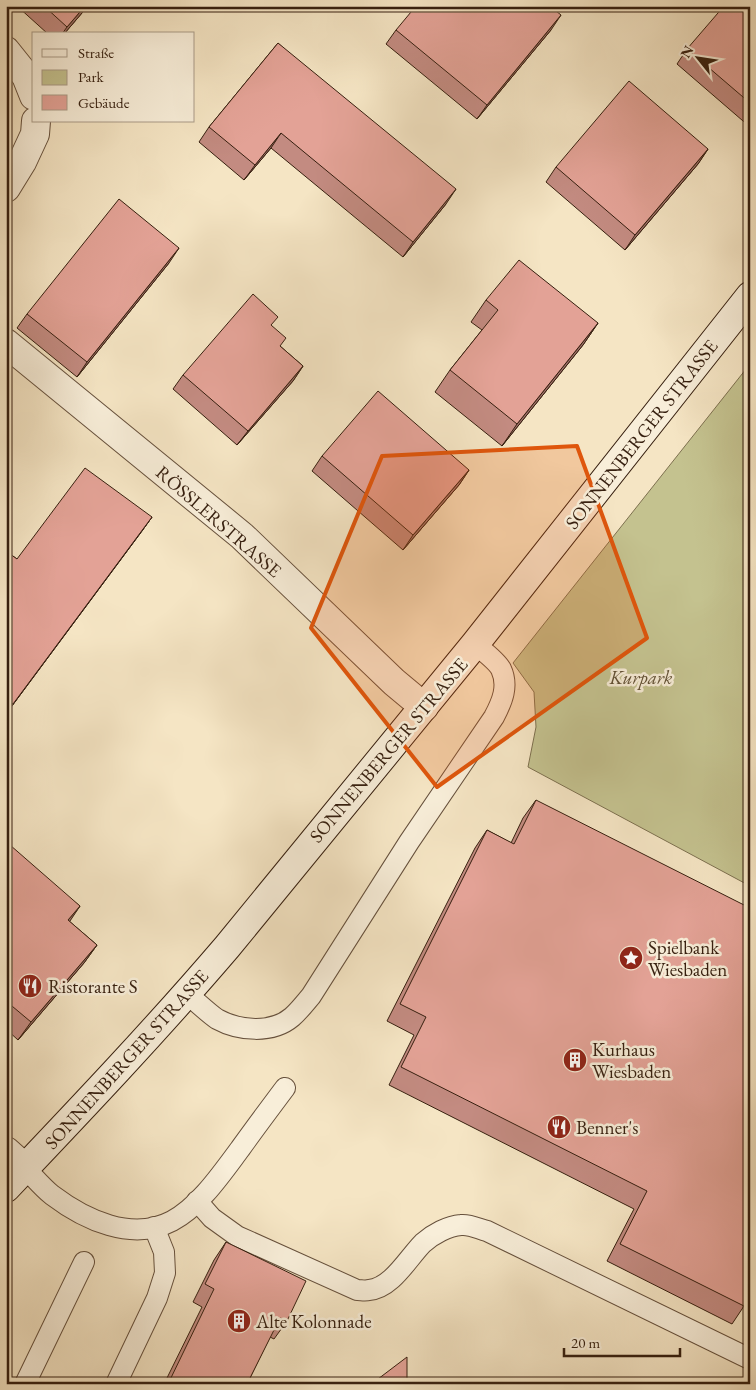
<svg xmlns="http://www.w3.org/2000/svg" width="756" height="1390" viewBox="0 0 756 1390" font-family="'EB Garamond',serif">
  <rect width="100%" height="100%" fill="#f5e5c4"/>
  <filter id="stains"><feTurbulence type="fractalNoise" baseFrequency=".004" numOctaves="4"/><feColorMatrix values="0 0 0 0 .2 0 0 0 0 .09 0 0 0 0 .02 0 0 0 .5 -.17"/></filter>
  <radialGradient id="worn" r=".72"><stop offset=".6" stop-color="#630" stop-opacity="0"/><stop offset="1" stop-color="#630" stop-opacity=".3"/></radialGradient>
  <!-- green -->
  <polygon fill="#c4c28f" stroke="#7d704f" points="750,364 750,886 528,767 536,727 534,692 513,663"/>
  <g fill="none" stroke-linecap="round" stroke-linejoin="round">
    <!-- service casing -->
    <g stroke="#66503c" stroke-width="22">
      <g id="service">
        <path d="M 187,994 C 197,1002 207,1012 217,1019 C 239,1031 272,1034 292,1017 C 299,1011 305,1003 311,996 L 409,842 L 494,717 C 502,702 509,686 501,669 C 497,661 482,650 475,644"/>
        <path d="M 25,1168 C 34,1177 42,1187 52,1195 C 85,1220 132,1242 172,1221 C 199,1207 222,1173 240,1149 C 255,1128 270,1108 285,1088"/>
        <path d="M 197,1201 L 212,1218 L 237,1236 L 357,1290 C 361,1290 365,1291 369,1290 C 392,1288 408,1258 423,1243 C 433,1234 448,1226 461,1225 C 470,1224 479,1229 487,1231 L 750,1359"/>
        <polyline points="25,1384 84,1262"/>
        <polyline points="116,1384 157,1298 165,1273 164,1252 154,1227"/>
      </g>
    </g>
    <!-- minor casing -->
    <g stroke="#66503c" stroke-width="30">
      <g id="minor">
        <polyline points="6,51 26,76 34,96"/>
        <polyline points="6,188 22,162 35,134 36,121"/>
        <polyline points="6,343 242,536 394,682 424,707"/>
        <polyline points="6,1151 25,1168"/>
      </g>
    </g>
    <!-- secondary casing -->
    <g stroke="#361f0f" stroke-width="30">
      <path id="secondary" d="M 6,1188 C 81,1109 156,1030 227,947 L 475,644 L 750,296"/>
    </g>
    <!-- service -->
    <use href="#service" stroke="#f8eed9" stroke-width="20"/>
    <!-- minor -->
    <use href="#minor" stroke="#f8eed9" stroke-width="28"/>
    <!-- secondary -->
    <use href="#secondary" stroke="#f8eed9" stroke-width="28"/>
  </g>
  <!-- wall -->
  <g fill="#c38b81" stroke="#361f0f">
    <polygon points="17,6 88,6 64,34 48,34"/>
    <polygon points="750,6 750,127 677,64 687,49"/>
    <polygon points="396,30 551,30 477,119 386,44"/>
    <polygon points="278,43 446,204 403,257 271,148 244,180 199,142 209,127"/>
    <polygon points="708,149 698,164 625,250 546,182 556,167"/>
    <polygon points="169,263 77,377 17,328 27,314"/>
    <polygon points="486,300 598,323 583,345 502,446 435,392 450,370 482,330 471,322"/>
    <polygon points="272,326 280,346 303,366 293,381 237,445 173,389 183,375"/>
    <polygon points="322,456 469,470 459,485 403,550 312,471"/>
    <polygon points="152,517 142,531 6,714 6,551 17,559"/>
    <polygon points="536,800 744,1306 732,1324 607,1261 634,1209 389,1085 414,1035 387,1021 475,848 487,830 511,843 523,818"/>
    <polygon points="6,850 80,906 69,921 97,945 84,963 18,1040 6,1029"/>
    <polygon points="226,1242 287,1321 274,1339 270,1337 247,1384 164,1384 202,1307 193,1302 214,1260"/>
  </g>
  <!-- shaded-wall -->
  <g fill="#9f7169" stroke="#361f0f">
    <polygon points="85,6 88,6 64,34 62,34 67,27"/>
    <polygon points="561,15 551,30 477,119 487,105"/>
    <polygon points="281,133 271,148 244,180 255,165"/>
    <polygon points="708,149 698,164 625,250 635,235"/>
    <polygon points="456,189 446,204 403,257 413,242"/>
    <polygon points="179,248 169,263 77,377 87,362"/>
    <polygon points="598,323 583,345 502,446 517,424"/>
    <polygon points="303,366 293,381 237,445 248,431"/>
    <polygon points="469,470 459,485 403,550 413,535"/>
    <polygon points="152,517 142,531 6,714 13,704"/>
    <polygon points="80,906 68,924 68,920"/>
    <polygon points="97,945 84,963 18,1040 31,1022"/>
  </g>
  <!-- building -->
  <g fill="#e3a296" stroke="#361f0f">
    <polygon points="44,6 85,6 67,27"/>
    <polygon points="416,6 550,6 561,15 487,105 396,30"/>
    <polygon points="724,6 750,6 750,103 687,49"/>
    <polygon points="278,43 456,189 413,242 281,133 255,165 209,127"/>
    <polygon points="629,81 708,149 635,235 556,167"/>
    <polygon points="119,199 179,248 87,362 27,314"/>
    <polygon points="519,260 598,323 517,424 450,370 498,310 486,300"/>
    <polygon points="253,294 278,317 271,325 286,338 280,346 303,366 248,431 183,375"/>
    <polygon points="378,391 469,470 413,535 322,456"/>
    <polygon points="85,468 152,517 13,704 6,699 6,551 17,559"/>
    <polygon points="536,800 750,908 750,1295 744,1306 620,1244 647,1191 401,1067 426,1017 400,1004 487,830 514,844"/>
    <polygon points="10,845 80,906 68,920 97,945 31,1022 6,1001 6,850"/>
    <polygon points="226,1242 306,1281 287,1321 280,1318 247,1384 168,1384 214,1289 205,1284"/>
    <polygon points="407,1357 407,1384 375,1384 378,1379"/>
  </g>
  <!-- marked area -->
  <path fill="#df560c" fill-opacity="0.2" stroke="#df560c" stroke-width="4" stroke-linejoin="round" d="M 577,446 L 647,638 L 437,787 L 311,628 L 382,456 Z"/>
  <!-- icons -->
  <defs>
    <g id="sight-disc" transform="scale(1.25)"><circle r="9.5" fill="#8f2418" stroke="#f8eed9"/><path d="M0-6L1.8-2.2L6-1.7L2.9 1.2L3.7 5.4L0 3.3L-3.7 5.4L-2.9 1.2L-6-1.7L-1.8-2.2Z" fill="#fff"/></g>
    <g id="restaurant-disc" transform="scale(1.25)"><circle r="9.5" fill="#8f2418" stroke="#f8eed9"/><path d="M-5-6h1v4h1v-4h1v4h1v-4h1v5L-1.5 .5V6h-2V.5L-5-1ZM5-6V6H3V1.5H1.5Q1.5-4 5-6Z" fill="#fff"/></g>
    <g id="building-disc" transform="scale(1.25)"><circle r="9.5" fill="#8f2418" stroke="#f8eed9"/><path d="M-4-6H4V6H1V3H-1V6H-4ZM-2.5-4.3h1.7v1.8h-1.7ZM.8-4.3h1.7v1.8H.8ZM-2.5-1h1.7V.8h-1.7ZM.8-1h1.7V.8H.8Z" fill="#fff"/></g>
  </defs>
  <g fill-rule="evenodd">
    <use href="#sight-disc" x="631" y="958"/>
    <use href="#restaurant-disc" x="30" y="986"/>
    <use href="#building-disc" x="575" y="1060"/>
    <use href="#restaurant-disc" x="559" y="1127"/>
    <use href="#building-disc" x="239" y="1321"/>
  </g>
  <g text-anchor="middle" stroke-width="5" stroke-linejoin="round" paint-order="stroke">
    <!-- street labels -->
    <g font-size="19" fill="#361f0f" stroke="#f8eed9">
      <text transform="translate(641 434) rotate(-52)" y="7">SONNENBERGER STRASSE</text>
      <text transform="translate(219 521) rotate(41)" y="7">RÖSSLERSTRASSE</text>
      <text transform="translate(388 750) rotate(-50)" y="7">SONNENBERGER STRASSE</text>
      <text transform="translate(126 1059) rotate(-48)" y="7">SONNENBERGER STRASSE</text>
    </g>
    <!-- park labels -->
    <g font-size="19" font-style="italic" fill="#615035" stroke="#f8eed9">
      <text x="641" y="684">Kurpark</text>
    </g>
    <!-- poi labels -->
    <g font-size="19" fill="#361f0f" stroke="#f8eed9" text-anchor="start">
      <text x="648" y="954">Spielbank<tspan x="648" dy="22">Wiesbaden</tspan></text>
      <text x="48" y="993">Ristorante S</text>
      <text x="592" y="1056">Kurhaus<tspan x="592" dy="22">Wiesbaden</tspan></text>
      <text x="576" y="1134">Benner's</text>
      <text x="256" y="1328">Alte Kolonnade</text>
    </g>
  </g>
  <!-- margin -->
  <rect width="756" height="1390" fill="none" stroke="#f5e5c4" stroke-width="25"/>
  <rect x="8" y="8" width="741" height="1375" fill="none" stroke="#361f0f" stroke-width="2.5"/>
  <rect x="12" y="12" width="731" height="1365" fill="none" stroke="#361f0f"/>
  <!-- legend -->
  <rect x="32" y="32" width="162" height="90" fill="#f8eed9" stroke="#aa9b88"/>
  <rect x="42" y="49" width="25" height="8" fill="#f8eed9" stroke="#aa9b88"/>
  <text x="78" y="58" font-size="15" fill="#361f0f">Straße</text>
  <rect x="42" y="70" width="25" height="15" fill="#c4c28f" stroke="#aa9b88"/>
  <text x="78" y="82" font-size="15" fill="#361f0f">Park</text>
  <rect x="42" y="95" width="25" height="15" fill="#e3a296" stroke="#aa9b88"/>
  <text x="78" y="108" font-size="15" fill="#361f0f">Gebäude</text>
  <!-- north arrow -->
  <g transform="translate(698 58) rotate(300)" stroke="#f8eed9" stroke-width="4" paint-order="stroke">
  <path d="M0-4L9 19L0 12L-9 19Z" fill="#361f0f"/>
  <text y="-8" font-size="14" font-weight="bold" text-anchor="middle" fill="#361f0f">N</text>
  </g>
  <!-- scale -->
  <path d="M564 1348v8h116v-8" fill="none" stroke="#361f0f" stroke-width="2.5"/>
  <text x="571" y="1348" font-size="15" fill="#361f0f" stroke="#f8eed9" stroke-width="4" paint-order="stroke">20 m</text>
  <rect width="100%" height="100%" filter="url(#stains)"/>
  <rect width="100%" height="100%" fill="url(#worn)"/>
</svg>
